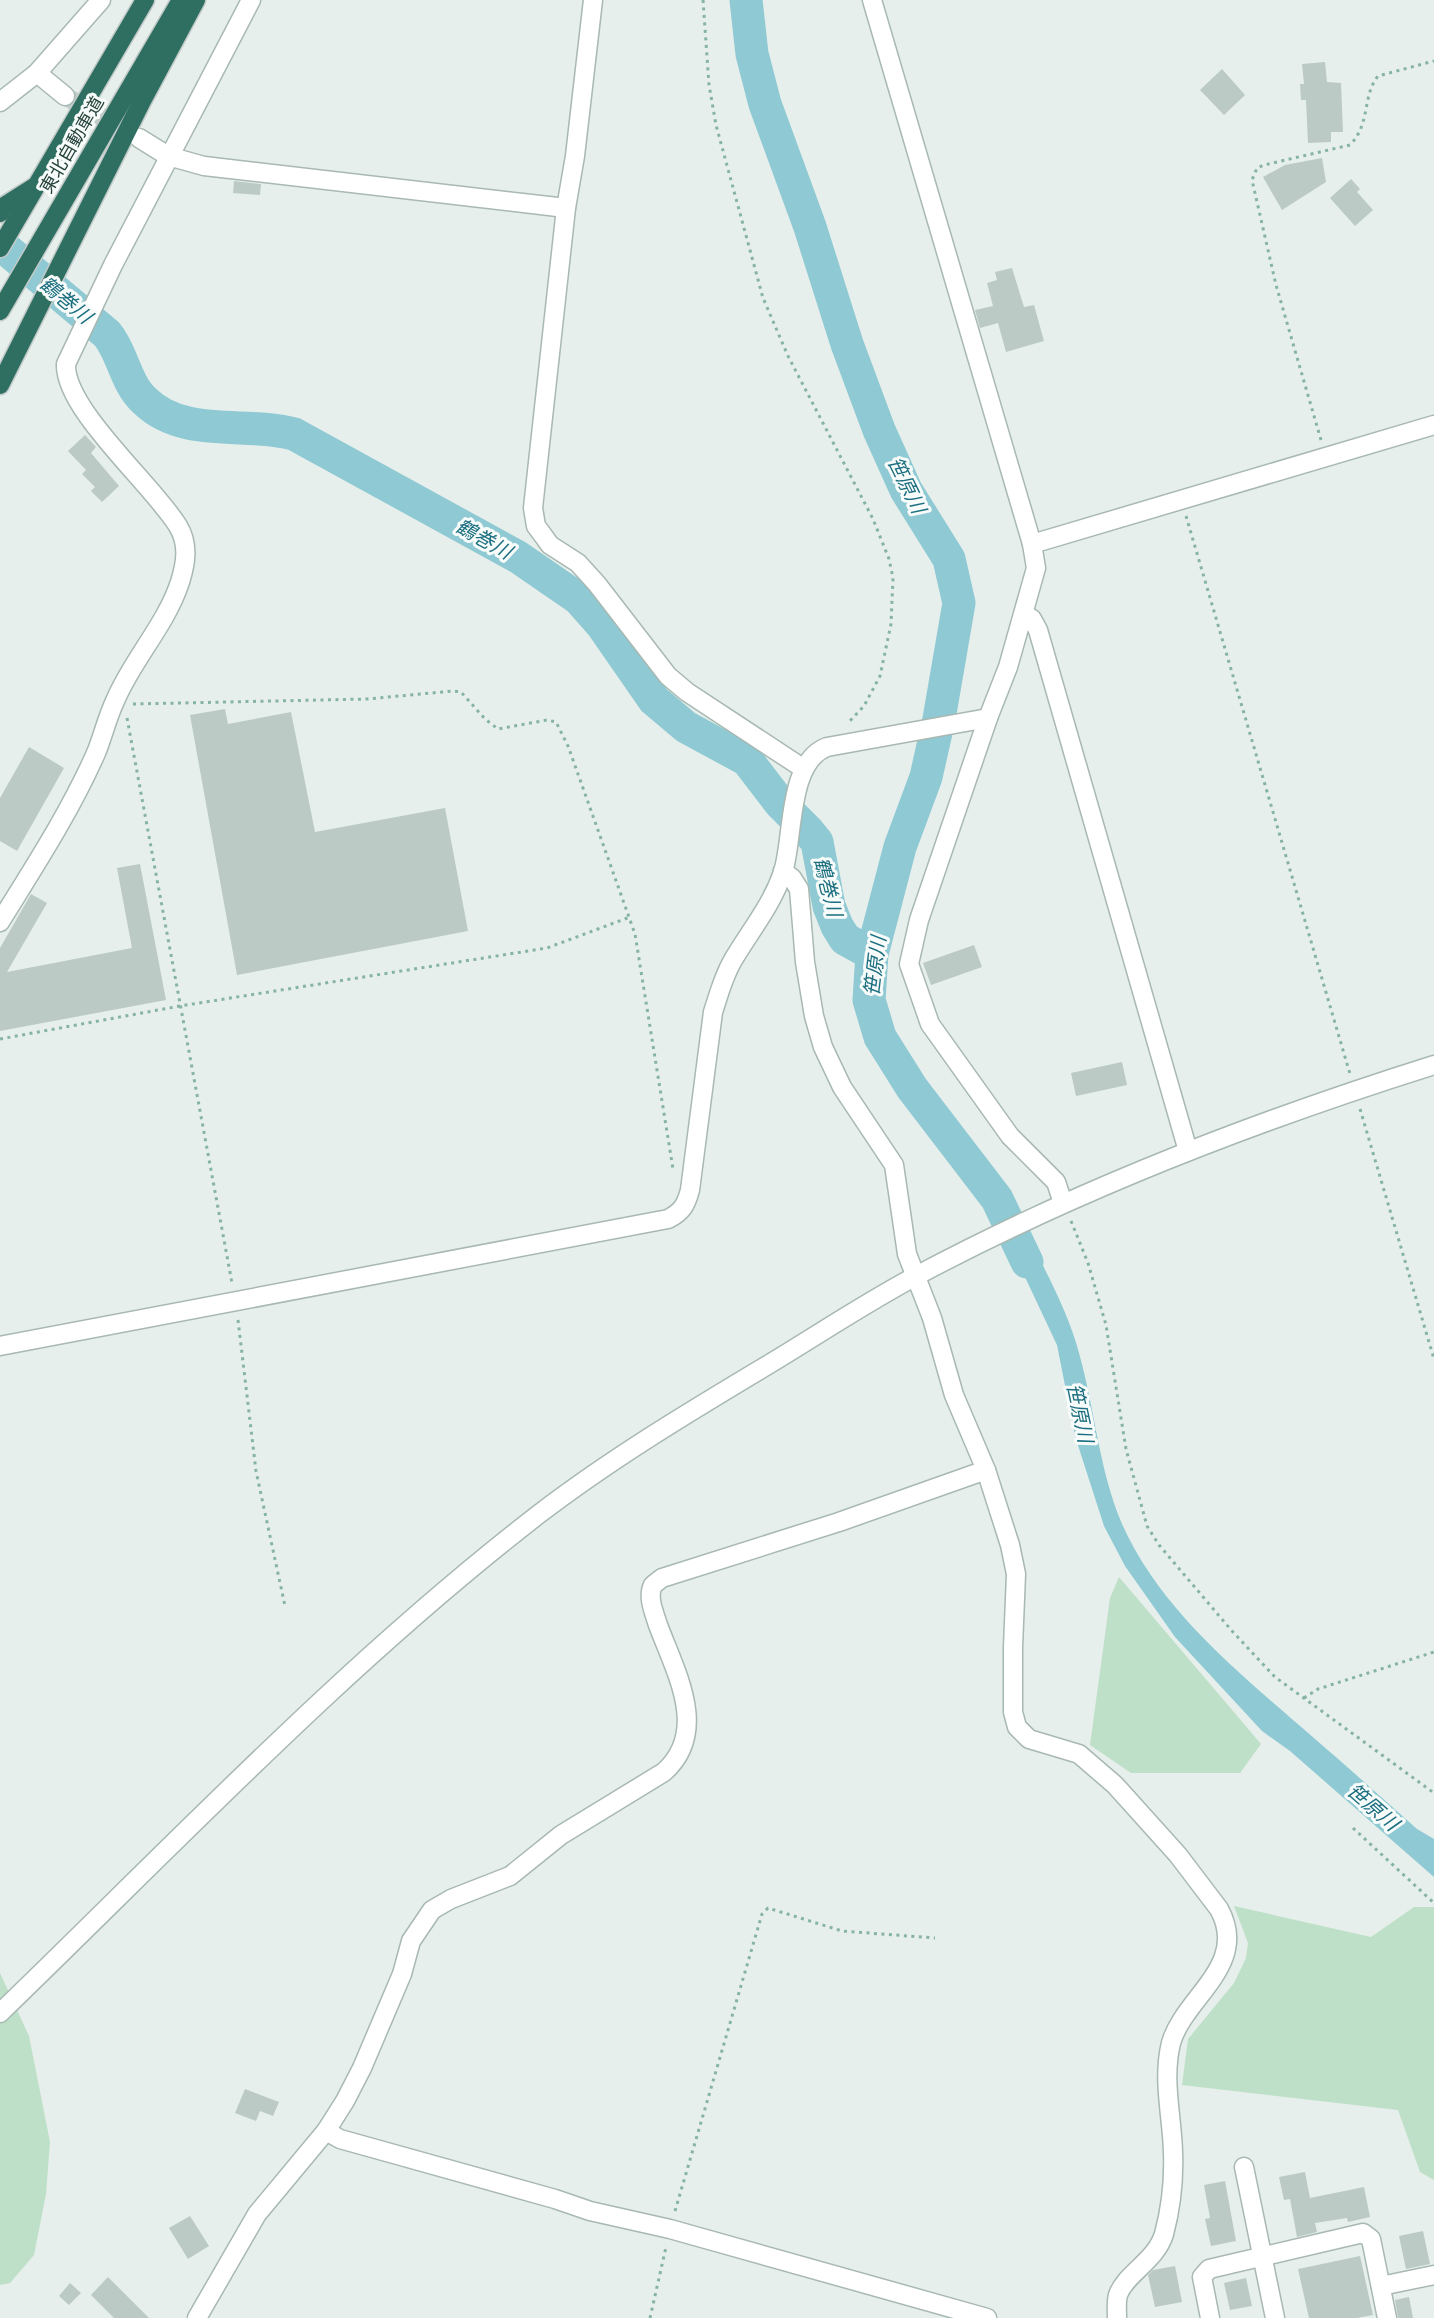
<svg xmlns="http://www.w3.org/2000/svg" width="1434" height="2318" viewBox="0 0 1434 2318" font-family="Lato,'Noto Sans JP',sans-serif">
  <rect width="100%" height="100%" fill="#e6efeb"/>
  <!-- green -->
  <g fill="#bfe0c8">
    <polygon points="1119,1577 1261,1744 1240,1773 1131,1773 1090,1745 1110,1598"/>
    <polygon points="1234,1906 1371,1937 1414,1907 1434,1907 1434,2180 1420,2172 1398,2110 1182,2085 1188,2039 1234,1983 1246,1958 1248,1943"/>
    <polygon points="0,1973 29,2036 50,2142 46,2194 34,2255 10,2283 0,2285"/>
  </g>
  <!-- water -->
  <path fill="#8ec9d4" d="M 1027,1233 C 1045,1271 1068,1311 1079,1353 C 1095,1410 1099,1470 1122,1524 C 1161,1612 1244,1677 1315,1739 C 1349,1768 1383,1799 1417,1829 L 1434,1839 L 1434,1877 L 1290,1751 L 1262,1731 L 1175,1637 L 1125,1566 L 1104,1526 L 1075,1436 L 1057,1345 L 1008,1241 Z"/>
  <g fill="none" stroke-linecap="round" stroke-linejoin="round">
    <!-- river -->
    <g stroke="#8ec9d4" stroke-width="33">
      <polyline points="746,0 752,54 765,104 810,227 847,344 879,430 906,490 949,559 959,603 939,719 926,777 900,847 872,954 869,1000 880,1037 912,1088 997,1199 1027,1262"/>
      <path d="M 0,244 L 107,334 C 123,353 125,383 145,401 C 184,439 247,421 294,434 L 518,557 L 579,599 L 602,625 L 654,700 L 686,727 L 747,760 L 780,803 L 808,831 L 817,842 L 829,906 L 837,926 L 845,939 L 872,954"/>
    </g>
  </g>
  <!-- building -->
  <g fill="#bbcac4">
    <polygon points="1325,62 1327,82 1341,83 1343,132 1331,132 1331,142 1308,143 1306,100 1301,100 1300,84 1304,84 1302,64"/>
    <polygon points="1222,69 1245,95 1224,115 1200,90"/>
    <polygon points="1322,158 1326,182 1282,210 1263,177 1285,165"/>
    <polygon points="1351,179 1360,189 1357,192 1373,210 1355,226 1330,198"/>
    <polygon points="234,181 261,184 260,195 233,193"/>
    <polygon points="1012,268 1024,307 1034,305 1044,341 1006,352 998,323 980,328 975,310 993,306 987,283 997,280 995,272"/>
    <polygon points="85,435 96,447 91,453 119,486 102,502 91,491 95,487 82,474 86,470 68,451"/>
    <polygon points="225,709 228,724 291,712 315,832 445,808 468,931 237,975 190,715"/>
    <polygon points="29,747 64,768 17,851 0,841 0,798"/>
    <polygon points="140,864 166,1000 0,1031 0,948 31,894 47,903 7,972 132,948 117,868"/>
    <polygon points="974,945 982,967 931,985 923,963"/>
    <polygon points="1122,1062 1127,1085 1076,1096 1071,1073"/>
    <polygon points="245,2089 279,2102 273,2116 260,2111 256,2121 235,2113"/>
    <polygon points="1305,2172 1310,2198 1364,2187 1370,2217 1348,2222 1347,2218 1315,2223 1317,2232 1297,2237 1290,2199 1284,2200 1279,2177"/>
    <polygon points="1225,2181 1236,2241 1211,2246 1205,2219 1210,2218 1204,2185"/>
    <polygon points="190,2216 209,2246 188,2259 169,2228"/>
    <polygon points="1423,2231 1430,2264 1406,2269 1399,2236"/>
    <polygon points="1360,2256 1373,2315 1357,2318 1309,2318 1298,2269"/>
    <polygon points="1175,2266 1182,2302 1155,2307 1148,2275 1153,2270"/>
    <polygon points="108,2277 149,2318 114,2318 91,2295"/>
    <polygon points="1246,2278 1252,2306 1230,2310 1224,2283"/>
    <polygon points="70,2283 81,2293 69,2305 59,2296"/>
    <polygon points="1409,2297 1413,2318 1398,2318 1395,2300"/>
  </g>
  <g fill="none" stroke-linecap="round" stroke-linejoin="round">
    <!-- minor-tunnel -->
    <polyline stroke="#bfccc8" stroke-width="18" stroke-dasharray="18 9" stroke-linecap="butt" points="65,96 123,129"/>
    <!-- minor casing -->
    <g stroke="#a8b8b2" stroke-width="21">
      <g id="minor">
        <polyline points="593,0 575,156 566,208 533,508 536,526 542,534 550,545 578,563 597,584 668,676 687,692 804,769"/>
        <polyline points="872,0 1032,544"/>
        <polyline points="37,73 65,96"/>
        <polyline points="0,102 37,73 101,0"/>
        <polyline points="139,138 168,156 204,166 566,208"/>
        <polyline points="1024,614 1032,619 1038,630 1188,1151"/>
        <path d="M 783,871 L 792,878 L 799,889 L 805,962 L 814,1016 L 823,1047 L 842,1087 L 894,1165 L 907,1254 L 932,1318 L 954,1395 L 986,1470 L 1010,1545 L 1016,1574 L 1013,1647 L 1013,1712 L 1017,1727 L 1029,1739 L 1079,1754 L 1115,1785 L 1178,1855 L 1219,1909 C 1250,1965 1184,1997 1171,2043 C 1162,2080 1172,2115 1173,2152 C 1174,2178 1171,2208 1164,2234 C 1156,2261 1125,2274 1118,2295 C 1116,2302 1117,2311 1117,2318"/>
        <path d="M 0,922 C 34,867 70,812 96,753 C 103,736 107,718 115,701 C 132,660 166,625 180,582 C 186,563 189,544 178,526 C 153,485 64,409 66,364 L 113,265 L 251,0"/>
        <polyline points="1063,1203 1056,1182 1010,1136 930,1024 909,964 919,920 988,718 1008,667 1036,568 1032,544 1434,425"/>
        <path d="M 0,1346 L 668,1219 C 682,1212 686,1205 690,1190 L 713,1012 C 719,994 723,977 733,960 C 750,931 772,905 783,872 C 794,838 787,762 827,747 L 988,718"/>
        <path d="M 0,2013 C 176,1843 345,1664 539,1514 C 611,1459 689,1412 766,1366 C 816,1336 865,1303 916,1276 C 1081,1188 1256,1121 1434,1065"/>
        <polyline points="326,2131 340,2139 555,2199 590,2211 670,2229 987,2318"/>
        <polyline points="1244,2167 1275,2318"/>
        <polyline points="1381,2286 1434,2275"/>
        <path d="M 197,2318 L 257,2214 L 326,2131 L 345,2101 L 362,2068 L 402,1974 L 411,1941 L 432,1910 L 451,1899 L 510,1876 L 561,1835 L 664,1772 C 710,1731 675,1671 658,1625 C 654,1612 647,1597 653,1585 L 662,1578 L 839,1522 L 986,1470"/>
        <polyline points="1210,2318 1202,2277 1209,2269 1363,2233 1371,2239 1387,2318"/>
      </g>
    </g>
    <!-- highway casing -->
    <g stroke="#c2cac8" stroke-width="21">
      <g id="highway">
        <polyline points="0,213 4,206 34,187"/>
        <polyline points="0,248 145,0"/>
        <polyline points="0,311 181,0"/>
        <polyline points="0,385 142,101 196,0"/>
      </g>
    </g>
    <!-- path -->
    <g stroke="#86b3a5" stroke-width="3" stroke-dasharray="3 4.5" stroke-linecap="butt">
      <polyline points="703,0 709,85 716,125 763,298 788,356 873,519 889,559 893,578 891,624 880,676 864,706 848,723"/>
      <path d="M 1321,440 L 1276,285 L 1252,180 L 1257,168 L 1264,165 L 1350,145 C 1371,123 1362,96 1378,76 L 1434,61"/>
      <polyline points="1186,516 1350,1074"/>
      <polyline points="133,704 367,699 453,691 461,692 485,719 498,729 547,720 556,722 568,746 635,934 673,1169"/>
      <polyline points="127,718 232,1283"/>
      <polyline points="0,1039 180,1006 547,948 630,917"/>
      <polyline points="1360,1109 1434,1359"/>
      <polyline points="1071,1221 1088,1263 1106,1325 1126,1449 1147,1526 1159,1545 1232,1631 1275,1677 1434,1793"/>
      <polyline points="238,1320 256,1471 285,1606"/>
      <polyline points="1304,1698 1318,1689 1434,1652"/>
      <polyline points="1353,1828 1434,1903"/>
      <polyline points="675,2211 762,1914 768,1908 842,1931 935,1938"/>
      <polyline points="650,2318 666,2247"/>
    </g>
    <!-- minor -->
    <use href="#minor" stroke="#fff" stroke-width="18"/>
    <!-- highway -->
    <use href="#highway" stroke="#2f6f62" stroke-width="18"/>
  </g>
  <g text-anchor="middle" stroke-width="6" stroke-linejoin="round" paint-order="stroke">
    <!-- street labels -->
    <g font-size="18" fill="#24423a" stroke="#f7fbf9">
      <text transform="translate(72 145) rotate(-60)" y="6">東北自動車道</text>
    </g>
    <!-- water labels -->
    <g font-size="20" font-style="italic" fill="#1c6f80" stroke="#f7fbf9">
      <text transform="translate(66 300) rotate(40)" y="7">鶴巻川</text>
      <text transform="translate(907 485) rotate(64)" y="7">笹原川</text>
      <text transform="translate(484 539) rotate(29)" y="7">鶴巻川</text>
      <text transform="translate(828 887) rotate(76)" y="7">鶴巻川</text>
      <text transform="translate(875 966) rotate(-83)" y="7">笹原川</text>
      <text transform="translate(1080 1413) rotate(78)" y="7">笹原川</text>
      <text transform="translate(1373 1807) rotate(41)" y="7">笹原川</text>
    </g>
  </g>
</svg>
